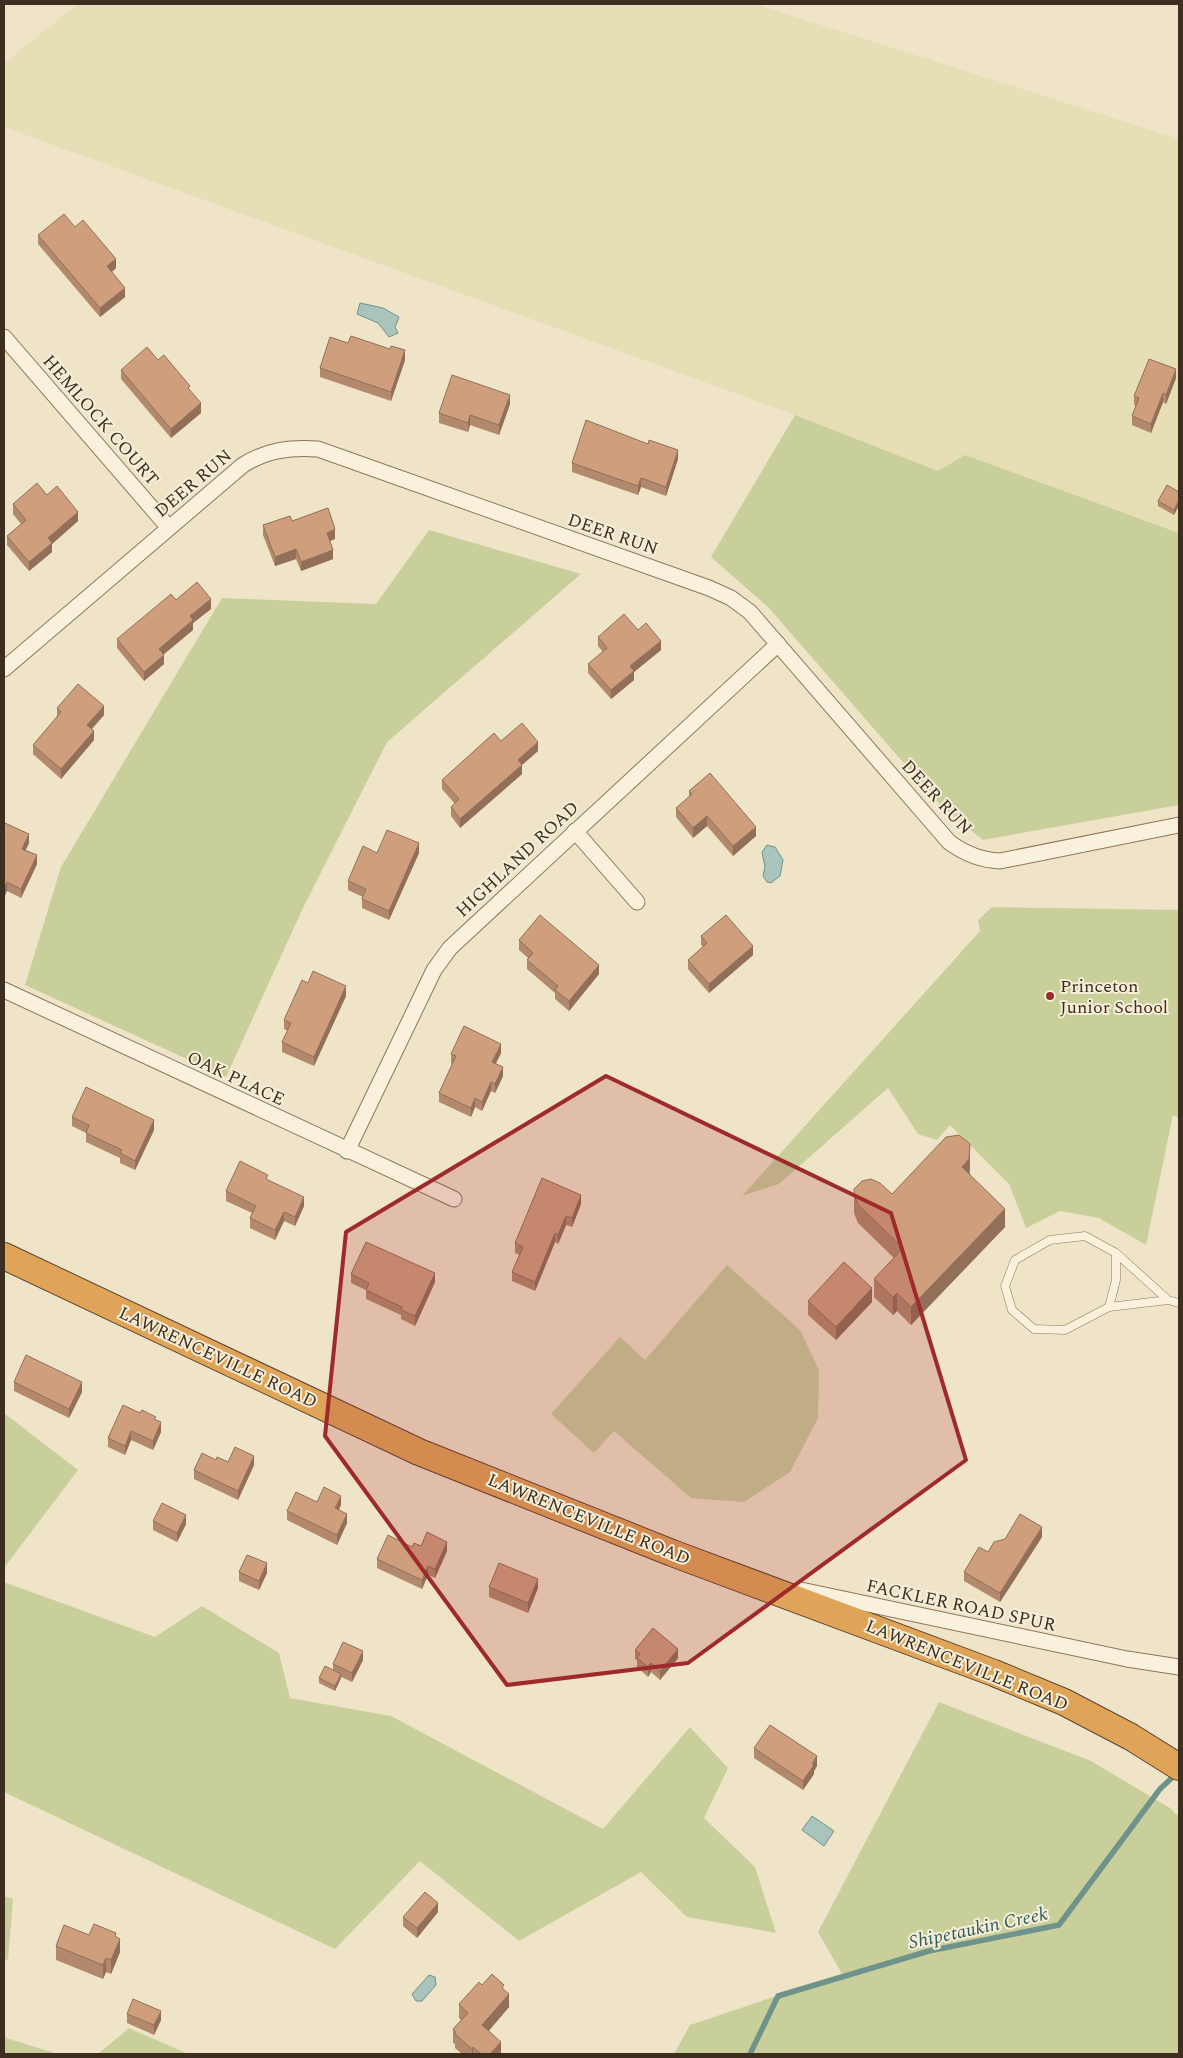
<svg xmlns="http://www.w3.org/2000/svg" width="1183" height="2058" viewBox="0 0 1183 2058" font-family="Spectral,serif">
  <rect width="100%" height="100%" fill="#f0e4c8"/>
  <!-- farmland -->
  <polygon fill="#e6deb5" points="78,4 755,4 1179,139 1179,533 965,455 938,471 795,415 4,127 4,63"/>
  <!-- green -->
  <g fill="#c9cf9b">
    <polygon points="795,415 938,471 965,455 1179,533 1179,805 983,840 942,807 768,607 711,557"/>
    <polygon points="429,530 581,574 387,742 302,910 226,1077 25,985 61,867 222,598 376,604"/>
    <polygon points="992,907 1179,910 1179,1118 1173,1115 1146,1245 1099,1218 1060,1211 1026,1228 1009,1184 950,1125 937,1140 918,1134 888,1088 779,1184 742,1196 980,931 978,920"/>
    <polygon points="727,1265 800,1330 819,1370 818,1418 790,1472 744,1502 691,1498 614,1431 594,1453 551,1414 620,1337 645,1360"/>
    <polygon points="4,1413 78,1470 4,1568"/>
    <polygon points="4,1582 155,1637 202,1606 279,1653 290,1698 391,1716 603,1829 690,1727 728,1768 704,1818 755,1867 776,1933 687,1917 641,1872 519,1941 420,1861 335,1949 4,1792"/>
    <polygon points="939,1702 1091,1761 1170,1808 1179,1817 1179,2054 674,2054 690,2025 842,1974 818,1932"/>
    <polygon points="4,1896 13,1899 8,1959 4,1961"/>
    <polygon points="129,2028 188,2054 98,2054"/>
    <polygon points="4,2033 6,2038 58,2054 4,2054"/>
  </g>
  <!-- water -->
  <g fill="#a9c4bc" stroke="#6f938a">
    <polygon points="360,303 383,308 399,317 395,327 398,333 389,337 378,323 357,314"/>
    <polygon points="767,845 775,847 783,860 780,876 771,883 767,882 763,876 765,867 762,852"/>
    <polygon points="812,1816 834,1831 824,1846 802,1830"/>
    <polygon points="429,1975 435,1977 436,1985 422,2001 416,2001 412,1994"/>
  </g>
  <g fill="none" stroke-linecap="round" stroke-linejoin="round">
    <!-- stream -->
    <polyline stroke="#6f938a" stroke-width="5.5" points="750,2054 778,1996 929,1951 1059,1925 1160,1789 1176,1774"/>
    <!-- lane casing -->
    <g stroke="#8d765c" stroke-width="9">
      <g id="lane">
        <polyline points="1168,1300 1116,1253 1085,1236 1050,1240 1015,1260 1005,1286 1012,1310 1034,1329 1065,1330 1109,1307 1168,1300 1179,1303"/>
        <polyline points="1109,1307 1116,1280 1116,1253"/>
      </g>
    </g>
    <!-- street casing -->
    <g stroke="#8d765c" stroke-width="17">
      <g id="street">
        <polyline points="4,337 169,528"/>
        <path d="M 4,669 L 243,465 C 267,450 290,447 318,449 L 709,588 L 731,598 L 750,612 L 949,842 C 965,854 980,860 1000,861 L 1179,825"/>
        <polyline points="575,831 637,902"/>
        <polyline points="4,990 454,1199"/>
        <polyline points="347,1151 434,970 450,948 778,644"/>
        <polyline points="801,1590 1127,1659 1179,1667"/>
      </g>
    </g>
    <!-- highway casing -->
    <g stroke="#5b4430" stroke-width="28">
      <polyline id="highway" points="4,1256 419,1452 672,1553 994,1673 1064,1702 1131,1737 1179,1767"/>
    </g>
    <!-- lane -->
    <use href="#lane" stroke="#faf1dc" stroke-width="8"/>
    <!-- street -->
    <use href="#street" stroke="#faf1dc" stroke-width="15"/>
    <!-- highway -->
    <use href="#highway" stroke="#e0a458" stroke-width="26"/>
  </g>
  <!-- wall -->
  <g fill="#b2896c">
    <polygon points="75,227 116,268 112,272 125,297 100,317 38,244 38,235"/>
    <polygon points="348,343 390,349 405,360 391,401 320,377 320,368"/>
    <polygon points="158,360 190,391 201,413 171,438 121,379 121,370"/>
    <polygon points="1176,378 1166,404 1163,402 1151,433 1132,425 1132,416 1136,406 1134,405 1134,396"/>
    <polygon points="510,404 499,435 470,425 468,432 439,423 439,413"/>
    <polygon points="678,459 666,496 641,487 638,495 572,472 572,463"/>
    <polygon points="1179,492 1179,505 1174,515 1158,506 1158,501"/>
    <polygon points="47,495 78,521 52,544 52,552 29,571 7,545 7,536 21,524 13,514 13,504"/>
    <polygon points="292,521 335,539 330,541 333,559 301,571 296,559 275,566 263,535 263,525"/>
    <polygon points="176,600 211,609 193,623 193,630 163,655 164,664 144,681 117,648 117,639"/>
    <polygon points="638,630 661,650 634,672 634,680 611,699 588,673 588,664 603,652 598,646 598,637"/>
    <polygon points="57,708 104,715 92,729 94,740 61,779 33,754 33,745 57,717"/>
    <polygon points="501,741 538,751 522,765 522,774 460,828 451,816 451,807 455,804 442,789 442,780"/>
    <polygon points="689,791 756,836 733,856 707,826 693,838 676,817 676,808 689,797"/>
    <polygon points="4,826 29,843 25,850 37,864 21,898 7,891"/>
    <polygon points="377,853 419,853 389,920 362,908 362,899 363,897 348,890 348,881"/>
    <polygon points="701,936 753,955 709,993 688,969 688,960 703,947 701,945"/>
    <polygon points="519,940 599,974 569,1011 555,999 555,993 527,969 527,960 528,958 519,950"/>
    <polygon points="308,983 346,996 314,1066 282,1052 282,1042 288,1031 284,1029 284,1020"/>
    <polygon points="501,1053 496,1063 503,1076 495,1093 491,1091 482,1111 475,1107 471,1117 439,1102 439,1093 452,1064 451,1063 451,1054"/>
    <polygon points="72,1117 154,1130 135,1170 120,1163 120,1158 86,1142 86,1133 72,1126"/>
    <polygon points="970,1163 970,1174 1005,1227 911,1325 897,1311 893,1315 874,1297 874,1279 894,1258 858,1223 854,1213 854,1195 892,1194"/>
    <polygon points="268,1180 304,1206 295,1226 284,1221 275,1240 250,1228 250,1218 252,1213 226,1201 226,1191"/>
    <polygon points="581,1204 572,1227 566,1225 558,1244 555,1242 535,1291 512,1281 512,1272 520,1255 515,1253 515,1243"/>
    <polygon points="351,1274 435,1282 415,1326 401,1319 401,1315 366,1299 366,1290 351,1283"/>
    <polygon points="808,1301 872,1302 836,1340 808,1315"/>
    <polygon points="14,1382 82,1392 69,1418 14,1391"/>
    <polygon points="156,1420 161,1432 153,1450 131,1440 125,1455 108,1447 108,1438"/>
    <polygon points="216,1460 228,1462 254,1465 238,1500 194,1479 194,1470"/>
    <polygon points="317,1502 341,1505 339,1510 347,1523 337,1545 287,1520 287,1511"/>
    <polygon points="153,1521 186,1524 177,1542 153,1530"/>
    <polygon points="1042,1537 1000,1602 964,1581 964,1572 988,1552 1005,1539"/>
    <polygon points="421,1546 447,1551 435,1578 428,1575 422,1589 377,1568 377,1559 412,1547"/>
    <polygon points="239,1572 267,1573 259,1590 239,1581"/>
    <polygon points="489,1587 538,1588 528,1613 489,1597"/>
    <polygon points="635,1650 678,1658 660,1680 651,1672 648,1677 637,1667 637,1660 635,1659"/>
    <polygon points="363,1660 352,1682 341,1677 335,1691 319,1683 319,1678 333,1670 333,1664"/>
    <polygon points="754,1748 817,1766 814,1771 814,1774 803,1790 754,1758"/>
    <polygon points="438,1912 417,1938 403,1926 403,1917"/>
    <polygon points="89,1935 116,1937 120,1952 111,1974 106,1972 103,1979 56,1960 56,1946"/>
    <polygon points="482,1985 504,1990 509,2007 488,2031 501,2054 462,2054 455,2048 455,2044 453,2043 453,2029 461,2020 459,2018 459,2004"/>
    <polygon points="127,2014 161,2020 154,2035 127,2023"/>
  </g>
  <!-- shaded-wall -->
  <g fill="#916f58">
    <polygon points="116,259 116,268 107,276 107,266"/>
    <polygon points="125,288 125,297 100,317 100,308"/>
    <polygon points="405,350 405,360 391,401 391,392"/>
    <polygon points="1176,369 1176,378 1166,404 1166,395"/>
    <polygon points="1163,393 1163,402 1151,433 1151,424"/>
    <polygon points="510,395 510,404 499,435 499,425"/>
    <polygon points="201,403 201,413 171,438 171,429"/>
    <polygon points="470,415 470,425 468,432 468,423"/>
    <polygon points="678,450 678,459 666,496 666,487"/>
    <polygon points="641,478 641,487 638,495 638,486"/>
    <polygon points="1179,500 1179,505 1174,515 1174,510"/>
    <polygon points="78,512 78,521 52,544 52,552 29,571 29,562 48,538"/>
    <polygon points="335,529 335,539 327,542 327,533"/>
    <polygon points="296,549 296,559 275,566 275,557"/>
    <polygon points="333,550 333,559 301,571 301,562"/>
    <polygon points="211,599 211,609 193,623 193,630 159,658 159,649 190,616"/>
    <polygon points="661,641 661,650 634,672 634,680 611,699 611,690 630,666"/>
    <polygon points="164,655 164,664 144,681 144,672"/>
    <polygon points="104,706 104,715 87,734 87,725"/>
    <polygon points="94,731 94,740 61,779 61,769"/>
    <polygon points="538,742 538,751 522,765 522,774 460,828 460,819 518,760"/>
    <polygon points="707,816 707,826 693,838 693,828"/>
    <polygon points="756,827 756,836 733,856 733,846"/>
    <polygon points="29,834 29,843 22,858 22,849"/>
    <polygon points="419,843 419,853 389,920 389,911"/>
    <polygon points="37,855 37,864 21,898 21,889"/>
    <polygon points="7,882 7,891 4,898 4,889"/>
    <polygon points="753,946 753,955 709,993 709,984"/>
    <polygon points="599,965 599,974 569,1011 569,1001"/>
    <polygon points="346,986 346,996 314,1066 314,1057"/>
    <polygon points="501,1044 501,1053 492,1071 492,1062"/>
    <polygon points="503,1067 503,1076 495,1093 495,1084"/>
    <polygon points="491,1082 491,1091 482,1111 482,1102"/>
    <polygon points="475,1098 475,1107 471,1117 471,1108"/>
    <polygon points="154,1120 154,1130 135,1170 135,1161"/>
    <polygon points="970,1144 970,1163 969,1178 962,1167"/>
    <polygon points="581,1195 581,1204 572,1227 572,1218"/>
    <polygon points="304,1197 304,1206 295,1226 295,1217"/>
    <polygon points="1005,1209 1005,1227 911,1325 911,1307"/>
    <polygon points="284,1212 284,1221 275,1240 275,1230"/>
    <polygon points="566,1216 566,1225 558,1244 558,1235"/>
    <polygon points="555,1233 555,1242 535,1291 535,1282"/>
    <polygon points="435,1273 435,1282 415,1326 415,1316"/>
    <polygon points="872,1288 872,1302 836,1340 836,1327"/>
    <polygon points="897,1293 897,1311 893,1315 893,1297"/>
    <polygon points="82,1382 82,1392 69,1418 69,1409"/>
    <polygon points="161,1422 161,1432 153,1450 153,1441"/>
    <polygon points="131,1431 131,1440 125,1455 125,1446"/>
    <polygon points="254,1456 254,1465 238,1500 238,1491"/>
    <polygon points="341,1496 341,1505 335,1517 335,1508"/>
    <polygon points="347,1514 347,1523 337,1545 337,1535"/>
    <polygon points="186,1515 186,1524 177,1542 177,1533"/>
    <polygon points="1042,1527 1042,1537 1000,1602 1000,1593"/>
    <polygon points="447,1542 447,1551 435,1578 435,1569"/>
    <polygon points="267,1563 267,1573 259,1590 259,1581"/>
    <polygon points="428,1566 428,1575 422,1589 422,1580"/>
    <polygon points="538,1579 538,1588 528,1613 528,1603"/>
    <polygon points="678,1649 678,1658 660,1680 660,1671"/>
    <polygon points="363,1651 363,1660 352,1682 352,1673"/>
    <polygon points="651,1663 651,1672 648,1677 648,1667"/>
    <polygon points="341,1674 341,1678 335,1691 335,1686"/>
    <polygon points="817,1756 817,1766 814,1771 814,1774 803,1790 803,1781"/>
    <polygon points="438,1903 438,1912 417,1938 417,1928"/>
    <polygon points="120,1939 120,1952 111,1974 111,1960"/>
    <polygon points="106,1958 106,1972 103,1979 103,1965"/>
    <polygon points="509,1994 509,2007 482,2039 482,2025"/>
    <polygon points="161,2011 161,2020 154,2035 154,2025"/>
    <polygon points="501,2042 501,2054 490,2054"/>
    <polygon points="473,2047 473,2054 472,2054 472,2049"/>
  </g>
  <!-- building -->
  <g fill="#cf9f7d" stroke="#916f58">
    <polygon points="64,214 75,227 83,220 116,259 107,266 125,288 100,308 38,235"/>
    <polygon points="351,336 390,349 391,346 405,350 391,392 320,368 330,337 348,343"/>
    <polygon points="147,347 158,360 164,355 190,386 188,388 201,403 171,429 121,370"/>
    <polygon points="1149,359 1176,369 1166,395 1163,393 1151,424 1132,416 1139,398 1134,396"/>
    <polygon points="452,375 510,395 499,425 470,415 468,423 439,413"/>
    <polygon points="586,420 648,444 649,440 678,450 666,487 641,478 638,486 572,463"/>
    <polygon points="37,483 47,495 57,486 78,512 48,538 52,543 29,562 7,536 26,520 13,504"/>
    <polygon points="1167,485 1179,492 1179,500 1174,510 1158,501"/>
    <polygon points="328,508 335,529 327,533 333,550 301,562 296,549 275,557 263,525 290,516 292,521"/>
    <polygon points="197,582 211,599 190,616 193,620 159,649 164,655 144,672 117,639 171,594 176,600"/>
    <polygon points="624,614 638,630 646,623 661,641 630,666 634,671 611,690 588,664 607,648 598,637"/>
    <polygon points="78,684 104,706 87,725 94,731 61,769 33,745 61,712 57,708"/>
    <polygon points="522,723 538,742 518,760 522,765 460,819 451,807 459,799 442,780 494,733 501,741"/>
    <polygon points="710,773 756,827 733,846 707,816 693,828 676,808 692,794 689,791"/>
    <polygon points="5,823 29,834 22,849 37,855 21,889 7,882 4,889 4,826"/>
    <polygon points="387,830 419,843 389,911 362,899 366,889 348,881 363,846 377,853"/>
    <polygon points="540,915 599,965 569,1001 555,990 558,986 527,960 533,953 519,940"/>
    <polygon points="726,915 753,946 709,984 688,960 707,943 701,936"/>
    <polygon points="313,971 346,986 314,1057 282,1042 291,1023 284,1020 302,980 308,983"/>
    <polygon points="464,1026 501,1044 492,1062 503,1067 495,1084 491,1082 482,1102 475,1098 471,1108 439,1093 456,1056 451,1054"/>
    <polygon points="86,1087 154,1120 135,1161 120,1153 122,1150 86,1133 89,1125 72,1117"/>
    <polygon points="959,1135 970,1144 969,1159 962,1167 1005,1209 911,1307 897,1293 893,1297 874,1279 903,1248 858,1205 854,1195 854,1189 862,1181 871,1179 880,1183 892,1194 946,1137"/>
    <polygon points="240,1161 268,1175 266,1179 304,1197 295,1217 284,1212 275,1230 250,1218 256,1206 226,1191"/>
    <polygon points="542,1178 581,1195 572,1218 566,1216 558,1235 555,1233 535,1282 512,1272 523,1247 515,1243"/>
    <polygon points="366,1242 435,1273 415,1316 401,1310 402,1307 366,1290 369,1283 351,1274"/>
    <polygon points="844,1262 872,1288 836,1327 808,1301"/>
    <polygon points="26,1355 82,1382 69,1409 14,1382"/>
    <polygon points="123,1405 140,1413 142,1410 156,1417 154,1419 161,1422 153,1441 131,1431 125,1446 108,1438"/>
    <polygon points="235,1447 254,1456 238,1491 194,1470 202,1453 216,1460 217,1457 228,1462"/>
    <polygon points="324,1487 341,1496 335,1508 347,1514 337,1535 287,1511 296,1492 317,1502"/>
    <polygon points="162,1503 186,1515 177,1533 153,1521"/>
    <polygon points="1020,1514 1042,1527 1000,1593 964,1572 979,1547 988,1552 994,1542 1005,1539"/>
    <polygon points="427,1532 447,1542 435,1569 428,1566 422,1580 377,1559 388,1535 412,1547 414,1543 421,1546"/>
    <polygon points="247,1555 267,1563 259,1581 239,1572"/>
    <polygon points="499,1563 538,1579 528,1603 489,1587"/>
    <polygon points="653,1628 678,1649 660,1671 651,1663 648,1667 637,1658 640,1654 635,1650"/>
    <polygon points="343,1642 363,1651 352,1673 333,1664"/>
    <polygon points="325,1666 341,1674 335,1686 319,1678"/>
    <polygon points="770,1725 817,1756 812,1764 814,1765 803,1781 754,1748"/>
    <polygon points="425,1892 438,1903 417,1928 403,1917"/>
    <polygon points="94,1924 116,1933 115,1936 120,1939 111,1960 106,1958 103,1965 56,1946 64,1925 89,1935"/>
    <polygon points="492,1974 504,1985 502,1988 509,1994 482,2025 501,2042 490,2054 481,2054 473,2047 472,2049 455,2034 456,2032 453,2029 468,2013 459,2004 479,1982 482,1985"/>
    <polygon points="133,1999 161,2011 154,2025 127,2014"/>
  </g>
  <!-- marked area -->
  <path fill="#9e2a2b" fill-opacity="0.2" stroke="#9e2a2b" stroke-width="4" stroke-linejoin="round" d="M 606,1076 L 891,1213 L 966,1460 L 688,1663 L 507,1685 L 325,1436 L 346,1232 Z"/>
  <!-- markers -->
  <circle fill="#9e2a2b" stroke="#f7eed8" stroke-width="2" cx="1050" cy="996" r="5"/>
  <g text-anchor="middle" stroke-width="4" stroke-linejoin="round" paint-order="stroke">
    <!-- street labels -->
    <g font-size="18" fill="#3d2e20" stroke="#f7eed8">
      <text transform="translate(101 420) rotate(49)" y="6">HEMLOCK COURT</text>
      <text transform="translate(193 483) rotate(-40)" y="6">DEER RUN</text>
      <text transform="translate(613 534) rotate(19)" y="6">DEER RUN</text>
      <text transform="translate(937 797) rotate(47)" y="6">DEER RUN</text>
      <text transform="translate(517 859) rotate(-43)" y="6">HIGHLAND ROAD</text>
      <text transform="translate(236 1078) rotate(25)" y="6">OAK PLACE</text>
      <text transform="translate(218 1357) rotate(25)" y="6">LAWRENCEVILLE ROAD</text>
      <text transform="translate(589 1519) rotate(22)" y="6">LAWRENCEVILLE ROAD</text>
      <text transform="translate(961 1605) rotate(12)" y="6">FACKLER ROAD SPUR</text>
      <text transform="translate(967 1665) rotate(22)" y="6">LAWRENCEVILLE ROAD</text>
    </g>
    <!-- poi labels -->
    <g font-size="18" fill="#3d2e20" stroke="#f7eed8" text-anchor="start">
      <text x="1060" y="992">Princeton<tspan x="1060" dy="21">Junior School</tspan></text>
    </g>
    <!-- water labels -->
    <g font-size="19" font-style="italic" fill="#2f5d5a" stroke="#f7eed8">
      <text transform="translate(978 1927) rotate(-12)" y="7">Shipetaukin Creek</text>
    </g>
  </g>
  <!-- border -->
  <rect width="1183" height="2058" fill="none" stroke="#3d2e20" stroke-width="10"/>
</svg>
